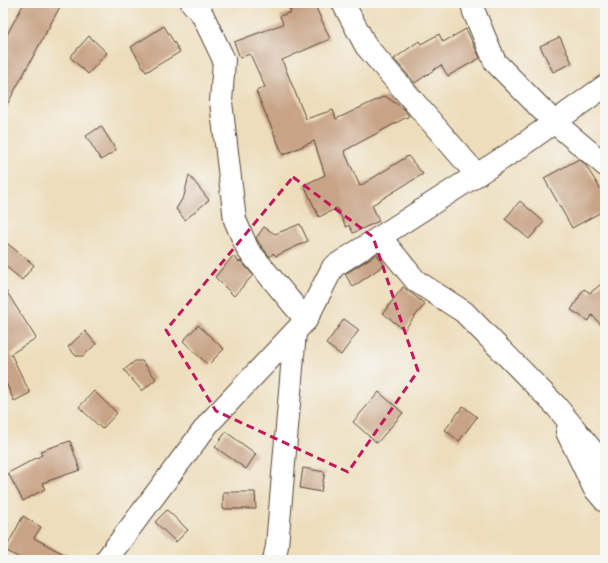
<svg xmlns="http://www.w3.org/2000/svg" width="608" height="563" viewBox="0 0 608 563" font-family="'IM FELL English',serif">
  <rect width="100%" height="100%" fill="#f6f6f2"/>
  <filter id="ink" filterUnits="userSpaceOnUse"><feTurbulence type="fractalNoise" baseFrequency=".025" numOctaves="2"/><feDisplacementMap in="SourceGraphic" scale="8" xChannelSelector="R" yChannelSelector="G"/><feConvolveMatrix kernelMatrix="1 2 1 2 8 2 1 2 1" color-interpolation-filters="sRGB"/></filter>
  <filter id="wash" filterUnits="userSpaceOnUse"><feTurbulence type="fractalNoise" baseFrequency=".012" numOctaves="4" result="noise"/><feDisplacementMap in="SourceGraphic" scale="16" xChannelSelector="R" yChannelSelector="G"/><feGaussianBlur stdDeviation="0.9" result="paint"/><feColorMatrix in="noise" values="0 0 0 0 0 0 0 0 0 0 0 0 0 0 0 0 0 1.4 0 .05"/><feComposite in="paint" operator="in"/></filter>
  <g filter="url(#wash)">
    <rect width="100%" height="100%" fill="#edddbb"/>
    <g id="blocks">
      <!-- building -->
      <g fill="#c8a385">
        <polygon points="24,3 62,3 3,112 3,42"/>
        <polygon points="287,3 314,3 330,39 282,60 306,119 333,110 336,119 385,96 404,109 409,116 344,151 360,186 408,156 423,174 372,205 379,221 353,233 349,225 346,227 337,208 319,217 304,185 325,175 314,141 283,155 256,91 265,87 250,54 240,58 234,42 283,24 280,16 291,12"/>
        <polygon points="164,26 180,52 146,72 131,47"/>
        <polygon points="466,29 480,58 448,76 441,65 415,83 394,59 419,41 421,44 439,34 443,42"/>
        <polygon points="89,36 107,53 88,74 70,57"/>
        <polygon points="560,37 572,63 553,72 540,46"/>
        <polygon points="101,126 116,150 101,160 86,136"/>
        <polygon points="579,159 584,163 605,196 605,210 572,228 544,178"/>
        <polygon points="189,175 209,200 185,220 176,209 184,196"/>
        <polygon points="520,201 544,222 529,239 505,219"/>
        <polygon points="300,224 308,241 276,256 273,253 270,257 259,243 256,238 264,227 275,234"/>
        <polygon points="3,240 34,265 22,280 3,264"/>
        <polygon points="377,254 384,265 353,287 345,274"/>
        <polygon points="233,256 239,262 241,261 253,275 234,296 215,277"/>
        <polygon points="605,281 605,329 592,315 589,321 571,310 584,289 590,293"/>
        <polygon points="3,286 36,338 11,354 30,393 14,401 3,376"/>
        <polygon points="403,287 425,304 404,330 383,313"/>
        <polygon points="344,319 359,330 341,355 326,344"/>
        <polygon points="198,325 224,349 208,365 183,341"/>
        <polygon points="85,331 96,344 83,356 76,356 68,347"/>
        <polygon points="135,361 142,361 156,379 142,391 124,370"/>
        <polygon points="94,391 117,413 102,429 79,407"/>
        <polygon points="379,392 403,413 377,443 353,422"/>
        <polygon points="463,406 477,417 459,441 445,430"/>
        <polygon points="226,432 256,454 246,469 215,447"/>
        <polygon points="70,441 80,470 42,483 45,489 23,501 8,473 42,455 40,451"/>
        <polygon points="303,468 325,472 321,492 300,488"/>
        <polygon points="223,492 255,492 256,509 223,509"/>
        <polygon points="167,510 188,530 176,542 155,522"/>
        <polygon points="23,516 41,527 34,538 75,560 23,560 5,550"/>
      </g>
    </g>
  </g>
  <g filter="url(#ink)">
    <use href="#blocks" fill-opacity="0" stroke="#564536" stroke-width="1"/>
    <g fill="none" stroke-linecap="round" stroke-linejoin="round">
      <!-- minor casing -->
      <g stroke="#564536" stroke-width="24">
        <g id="minor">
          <polyline points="192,3 202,14 224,60 221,102 235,220 248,250 306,320"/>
          <polyline points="343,3 366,46 477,175"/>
          <polyline points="472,3 474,12 495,62 554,122 605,165"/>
          <polyline points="380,237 416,281 464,312 556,406 605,466"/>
          <polyline points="567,432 594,488 605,501"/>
          <polyline points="106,560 209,423 306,320 333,267 514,151 605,86"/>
          <polyline points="274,560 277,546 295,332"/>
        </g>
      </g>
      <!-- minor -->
      <use href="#minor" stroke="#fff" stroke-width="22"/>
    </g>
  </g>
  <!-- marked area -->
  <path fill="none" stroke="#c2185b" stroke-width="3" stroke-dasharray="8 5" stroke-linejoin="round" d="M 293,177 L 373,237 L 418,371 L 348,472 L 216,411 L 166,330 Z"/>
  <!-- margin -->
  <rect width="608" height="563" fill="none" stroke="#f6f6f2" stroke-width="16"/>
</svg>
